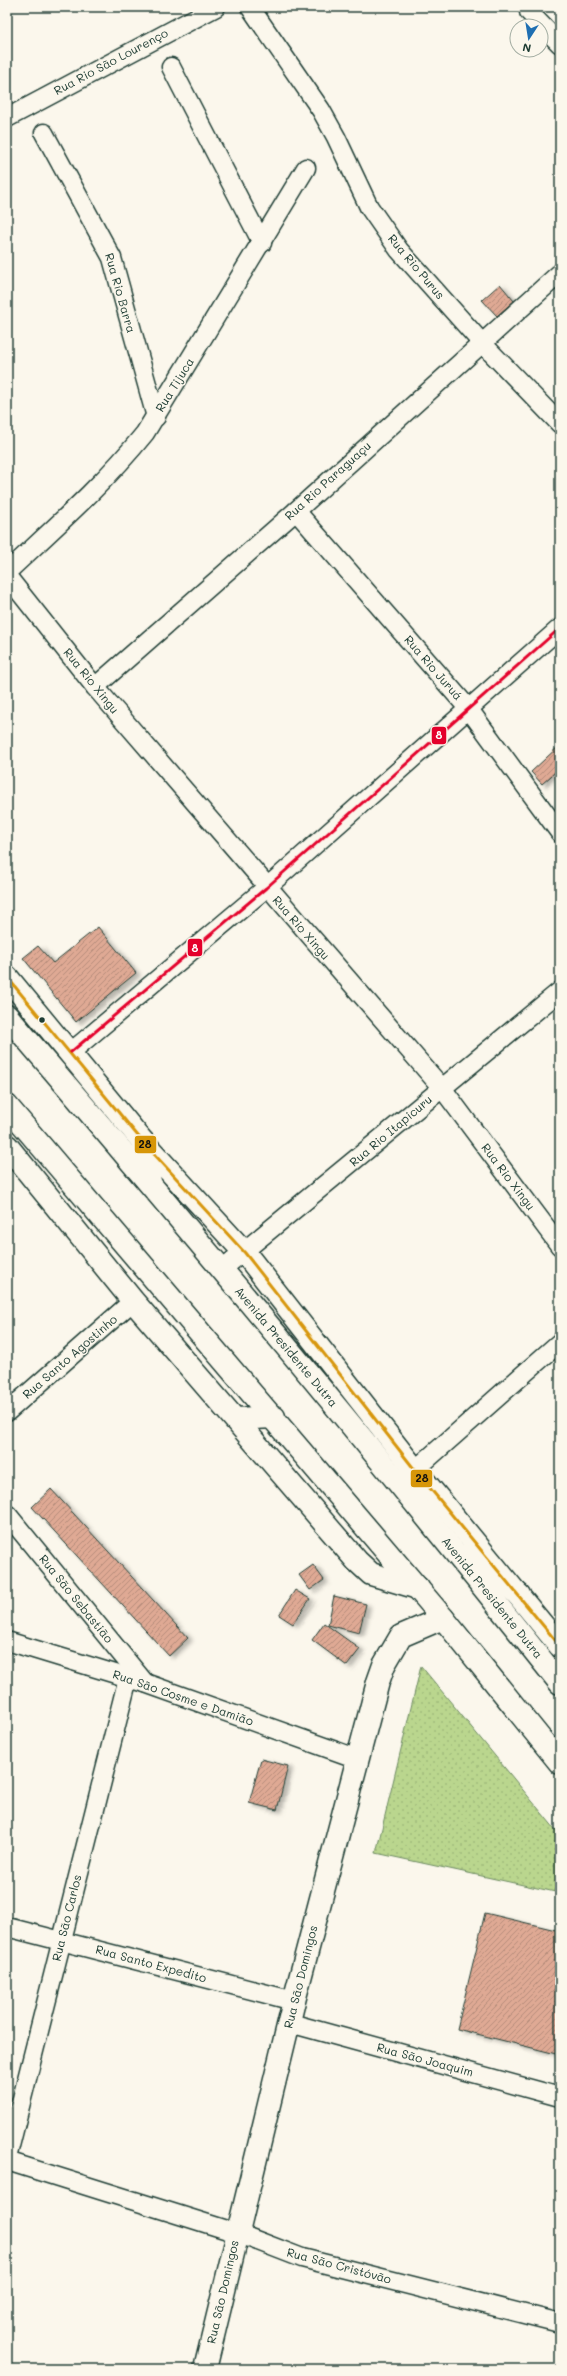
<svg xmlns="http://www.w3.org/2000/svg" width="567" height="2376" viewBox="0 0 567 2376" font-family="Mali,sans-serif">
  <defs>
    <pattern id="garden-dots" width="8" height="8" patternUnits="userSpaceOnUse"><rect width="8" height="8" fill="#bad68e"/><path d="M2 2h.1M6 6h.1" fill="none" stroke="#9fb97b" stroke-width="1.8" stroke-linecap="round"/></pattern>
    <pattern id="building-hatch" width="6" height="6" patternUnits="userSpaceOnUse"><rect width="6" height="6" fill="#dfa994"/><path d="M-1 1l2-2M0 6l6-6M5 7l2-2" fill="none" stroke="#b48b7a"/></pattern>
    <filter id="shadow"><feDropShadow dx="4.5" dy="2.5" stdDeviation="2" flood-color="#0004"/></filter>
  </defs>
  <rect width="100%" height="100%" fill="#fbf7ec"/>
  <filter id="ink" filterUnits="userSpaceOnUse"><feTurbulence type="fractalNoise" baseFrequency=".025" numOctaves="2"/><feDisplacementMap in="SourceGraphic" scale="8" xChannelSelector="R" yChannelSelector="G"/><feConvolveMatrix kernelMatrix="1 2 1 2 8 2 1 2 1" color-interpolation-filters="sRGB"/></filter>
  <g filter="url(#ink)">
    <!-- garden -->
    <polygon fill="url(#garden-dots)" stroke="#6c8a61" points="421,1666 560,1835 560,1893 376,1853"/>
    <!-- building -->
    <g fill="url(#building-hatch)" stroke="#1f3d34" filter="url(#shadow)">
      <polygon points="500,284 514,301 497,316 482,300"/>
      <polygon points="560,745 560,768 542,784 531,772"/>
      <polygon points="98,927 136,973 76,1022 23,958 38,946 53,963"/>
      <polygon points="51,1489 188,1638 169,1656 32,1507"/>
      <polygon points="313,1565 324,1580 310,1590 299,1575"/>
      <polygon points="295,1590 310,1599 293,1624 279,1615"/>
      <polygon points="334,1596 366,1604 359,1633 328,1625"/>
      <polygon points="324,1623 360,1649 347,1666 312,1640"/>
      <polygon points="261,1759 288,1766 277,1810 249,1803"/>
      <polygon points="485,1913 560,1931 560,2055 457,2029"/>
    </g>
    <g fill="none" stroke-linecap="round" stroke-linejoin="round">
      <!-- minor casing -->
      <g stroke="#1f3d34" stroke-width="21">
        <g id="minor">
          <polyline points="250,7 321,110 336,137 369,207 399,250 481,342 560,424"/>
          <polyline points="529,12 560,44"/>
          <polyline points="171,67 262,243"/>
          <polyline points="7,118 216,7"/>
          <polyline points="44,133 112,258 156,417"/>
          <polyline points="296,511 468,708 560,833"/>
          <path d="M 7,572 C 55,527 104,484 145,433 L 306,168"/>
          <polyline points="7,576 95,687 442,1088 560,1246"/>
          <polyline points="95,687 296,511 560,273"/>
          <polyline points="71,1052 266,888 560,628"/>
          <polyline points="221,1270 560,991"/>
          <polyline points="7,1412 133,1301"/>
          <polyline points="415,1470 560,1342"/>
          <polyline points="7,1514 145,1683"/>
          <polyline points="7,1641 145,1683 358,1759"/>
          <polyline points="7,1927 294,2001"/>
          <polyline points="290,2023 560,2097"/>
          <polyline points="7,2158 128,1678"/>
          <polyline points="7,2161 237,2233 302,2258 560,2323"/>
        </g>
      </g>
      <!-- tertiary casing -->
      <g stroke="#1f3d34" stroke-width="25">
        <g id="tertiary">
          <polyline points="7,977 143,1142 245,1253 415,1470 560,1646"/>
          <polyline points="7,1146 133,1301 357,1561 371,1574 418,1588"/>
          <polyline points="205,2369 294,2001 378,1682 384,1665 401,1636 443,1618"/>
        </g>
      </g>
      <!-- trunk casing -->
      <g stroke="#1f3d34" stroke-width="25">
        <g id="trunk">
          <path d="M 7,1016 C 195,1235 380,1457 560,1683"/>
          <polyline points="7,1106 443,1618 560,1763"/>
          <polyline points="143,1142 150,1182"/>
          <polyline points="236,1419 274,1417"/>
          <polyline points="469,1554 519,1595"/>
        </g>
      </g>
      <!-- minor -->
      <use href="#minor" stroke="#fbf7ec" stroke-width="18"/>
      <!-- tertiary -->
      <use href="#tertiary" stroke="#fbf7ec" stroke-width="22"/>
      <!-- trunk -->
      <use href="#trunk" stroke="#fbf7ec" stroke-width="22"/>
      <!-- bus-1 casing -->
      <g stroke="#fbf7ec" stroke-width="6">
        <polyline id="bus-1" points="7,977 143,1142 245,1253 415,1470 560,1646"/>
      </g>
      <!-- bus-2 casing -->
      <g stroke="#fbf7ec" stroke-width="6">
        <polyline id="bus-2" points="71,1052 266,888 560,628"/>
      </g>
      <!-- bus-1 -->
      <use href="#bus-1" stroke="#d79608" stroke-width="3"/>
      <!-- bus-2 -->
      <use href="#bus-2" stroke="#e4002b" stroke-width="3"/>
    </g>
  </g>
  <!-- markers -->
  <circle fill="#1f3d34" stroke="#fbf7ec" stroke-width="1.5" cx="42" cy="1020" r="3.5"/>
  <g text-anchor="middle" stroke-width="3" stroke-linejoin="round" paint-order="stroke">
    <!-- street labels -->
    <g font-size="12" fill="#1f3d34" stroke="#fbf7ec">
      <text transform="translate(111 62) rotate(-28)" y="4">Rua Rio São Lourenço</text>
      <text transform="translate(416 267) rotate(50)" y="4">Rua Rio Purus</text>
      <text transform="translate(120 293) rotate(74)" y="4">Rua Rio Barra</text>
      <text transform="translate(175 385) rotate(-58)" y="4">Rua Tijuca</text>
      <text transform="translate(328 481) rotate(-42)" y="4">Rua Rio Paraguaçu</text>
      <text transform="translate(433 668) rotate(49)" y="4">Rua Rio Juruá</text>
      <text transform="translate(91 681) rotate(51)" y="4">Rua Rio Xingu</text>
      <text transform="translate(301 928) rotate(49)" y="4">Rua Rio Xingu</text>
      <text transform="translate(391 1131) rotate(-40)" y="4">Rua Rio Itapicuru</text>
      <text transform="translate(508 1177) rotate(53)" y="4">Rua Rio Xingu</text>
      <text transform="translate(286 1347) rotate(50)" y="4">Avenida Presidente Dutra</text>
      <text transform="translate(70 1357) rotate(-41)" y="4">Rua Santo Agostinho</text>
      <text transform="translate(492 1598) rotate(51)" y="4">Avenida Presidente Dutra</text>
      <text transform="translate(76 1599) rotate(51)" y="4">Rua São Sebastião</text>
      <text transform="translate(183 1698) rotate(19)" y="4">Rua São Cosme e Damião</text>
      <text transform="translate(67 1918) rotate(-76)" y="4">Rua São Carlos</text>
      <text transform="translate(151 1964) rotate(15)" y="4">Rua Santo Expedito</text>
      <text transform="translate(301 1977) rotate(-76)" y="4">Rua São Domingos</text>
      <text transform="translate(425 2060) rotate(15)" y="4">Rua São Joaquim</text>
      <text transform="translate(339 2266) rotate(15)" y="4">Rua São Cristóvão</text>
      <text transform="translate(223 2292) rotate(-77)" y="4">Rua São Domingos</text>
    </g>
  </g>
  <g stroke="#fbf7ec" stroke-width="1.5">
    <rect x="431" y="726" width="16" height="19" rx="4" fill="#e4002b"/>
    <rect x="187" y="938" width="16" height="19" rx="4" fill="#e4002b"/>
    <rect x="134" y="1135" width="23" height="19" rx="4" fill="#d79608"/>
    <rect x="410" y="1469" width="23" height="19" rx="4" fill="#d79608"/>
  </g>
  <g font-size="11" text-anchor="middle" font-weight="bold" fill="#fff">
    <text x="439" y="739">8</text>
    <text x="195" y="952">8</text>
  </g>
  <g font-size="11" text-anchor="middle" font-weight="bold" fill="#111">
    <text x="145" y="1148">28</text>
    <text x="422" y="1482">28</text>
  </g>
  <!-- margin -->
  <rect width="567" height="2376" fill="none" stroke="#fbf7ec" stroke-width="24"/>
  <rect x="12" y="12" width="543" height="2352" fill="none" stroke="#1f3d34" stroke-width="1.5" filter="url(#ink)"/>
  <!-- north arrow -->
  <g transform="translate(529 38) rotate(192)"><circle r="19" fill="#fbf7ec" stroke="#a3ada2"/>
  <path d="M0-3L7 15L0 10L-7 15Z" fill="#1f6fb2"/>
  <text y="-6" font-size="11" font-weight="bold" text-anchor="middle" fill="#1f3d34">N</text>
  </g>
</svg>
